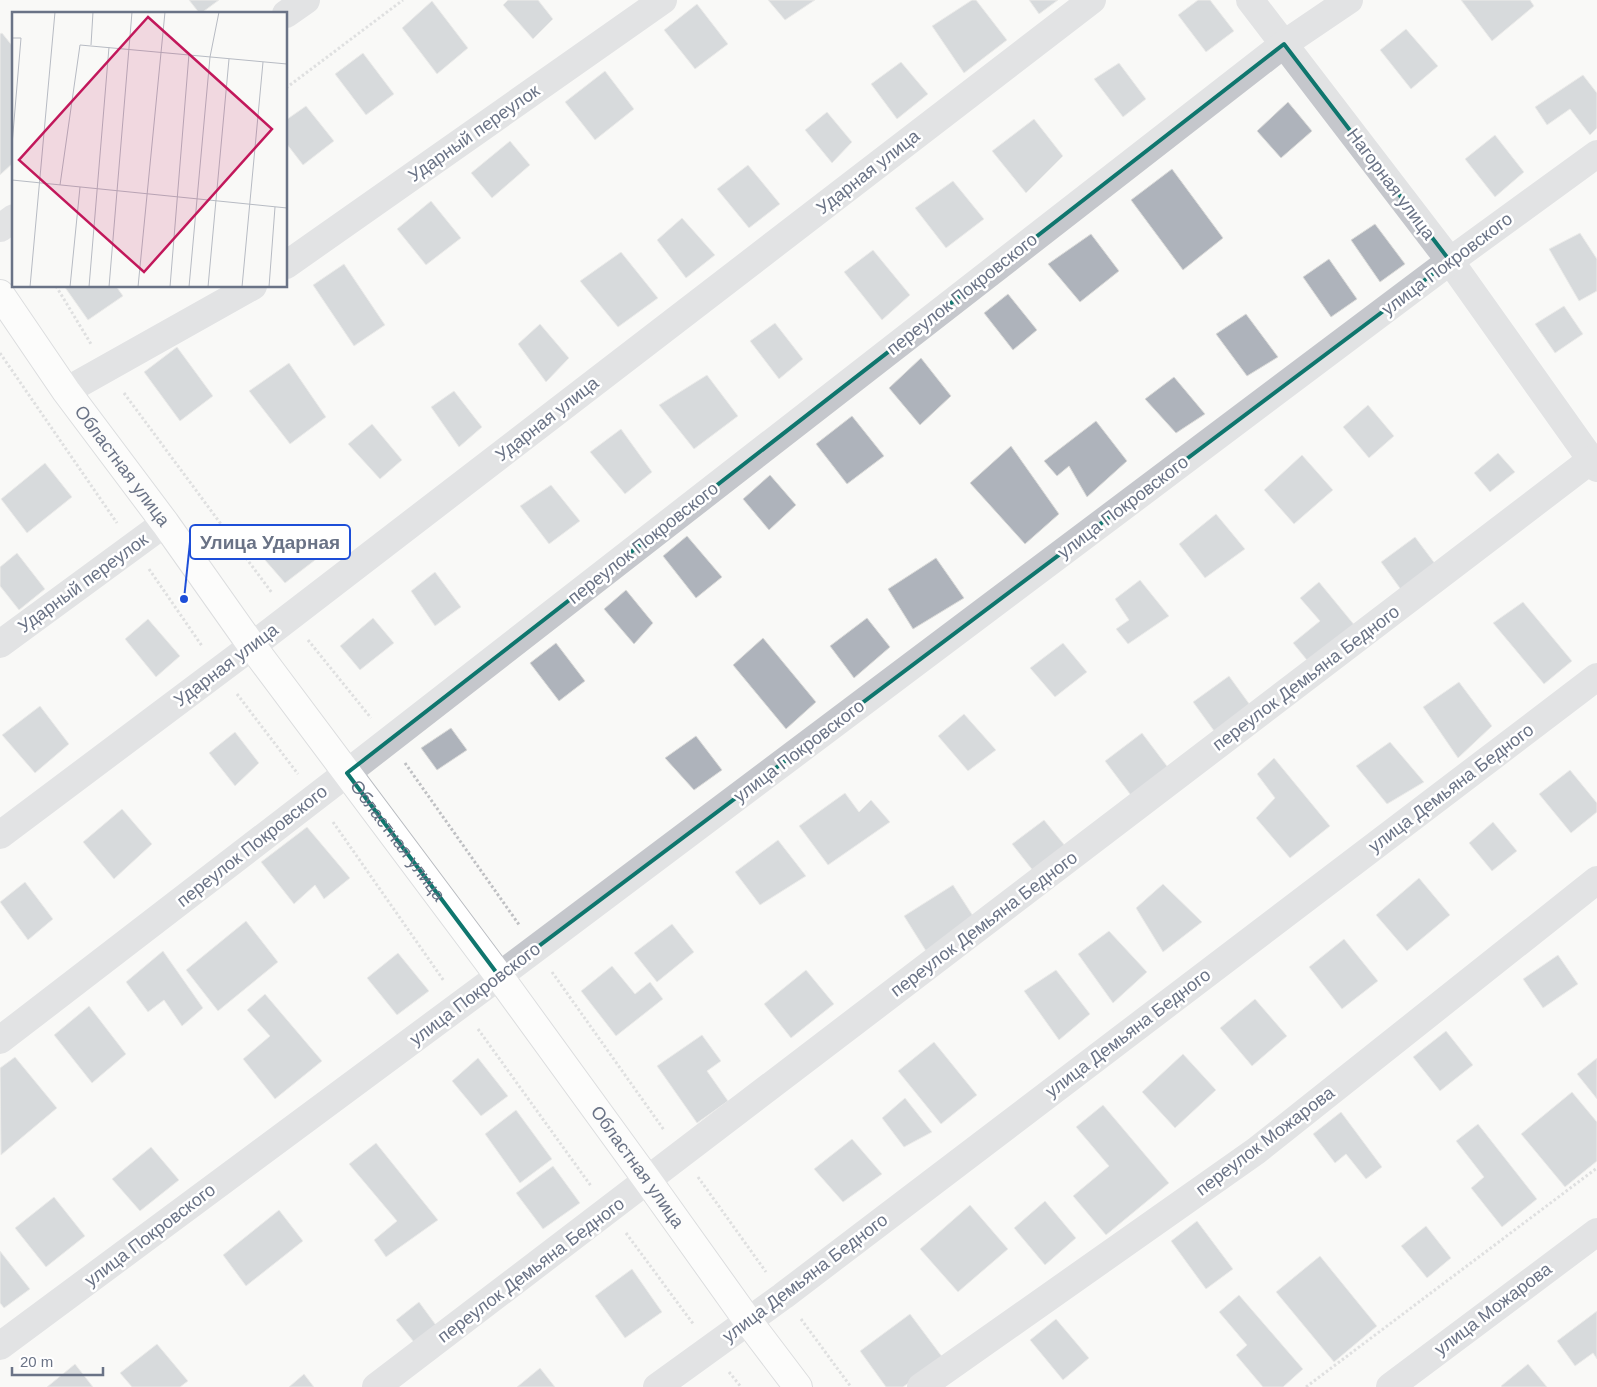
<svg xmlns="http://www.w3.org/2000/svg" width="1597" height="1387" viewBox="0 0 1597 1387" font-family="Arial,sans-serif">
  <rect width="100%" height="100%" fill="#f9f9f7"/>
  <!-- building -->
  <g fill="#aeb3bb" stroke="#dbdbd9">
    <polygon points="189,0 219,0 200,14"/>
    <polygon points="508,0 538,0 553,19 533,39 503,5"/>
    <polygon points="768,0 815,0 785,20"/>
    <polygon points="972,0 976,0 1007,40 964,73 932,26"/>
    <polygon points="1029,0 1058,0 1039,14"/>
    <polygon points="1198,0 1210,0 1234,31 1206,52 1178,15"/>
    <polygon points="1461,0 1530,0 1534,6 1492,41"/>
    <polygon points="432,1 468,48 437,74 402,28"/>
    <polygon points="697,4 728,44 695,69 664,30"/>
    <polygon points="1406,29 1438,66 1411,89 1380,50"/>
    <polygon points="2,33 14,48 14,162 0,175 0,34"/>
    <polygon points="363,53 394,94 366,115 335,74"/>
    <polygon points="901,62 928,94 897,119 871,84"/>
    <polygon points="1119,63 1146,99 1123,117 1094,79"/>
    <polygon points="605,71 634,109 595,140 565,102"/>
    <polygon points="1583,75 1597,93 1597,128 1590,135 1570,109 1547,125 1535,107"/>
    <polygon points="1288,102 1312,131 1281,158 1257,131"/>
    <polygon points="306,106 334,141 303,165 286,143 286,120"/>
    <polygon points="827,112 852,142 832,163 805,130"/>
    <polygon points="1034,119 1063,156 1026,193 992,151"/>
    <polygon points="1495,135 1524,172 1495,197 1465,159"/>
    <polygon points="510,141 530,165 492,198 471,173"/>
    <polygon points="748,165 780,204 749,228 717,189"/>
    <polygon points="1172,169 1223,238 1183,270 1131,200"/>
    <polygon points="953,181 984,219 946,248 915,208"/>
    <polygon points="431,201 461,238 426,265 397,229"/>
    <polygon points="682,218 715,255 686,278 657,240"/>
    <polygon points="1375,224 1405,264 1380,282 1351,240"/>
    <polygon points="1580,233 1597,259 1597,291 1579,301 1549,249"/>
    <polygon points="1091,234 1119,271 1080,302 1048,264"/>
    <polygon points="873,250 910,295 882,320 844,272"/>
    <polygon points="621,252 658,298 618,327 580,281"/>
    <polygon points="1329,259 1357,299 1331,317 1303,277"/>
    <polygon points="344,264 385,325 354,346 313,285"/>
    <polygon points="64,286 116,286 123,296 88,320"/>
    <polygon points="1008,294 1037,330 1013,350 984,313"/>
    <polygon points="1564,306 1583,334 1555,353 1535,324"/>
    <polygon points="1246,314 1278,357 1247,376 1216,334"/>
    <polygon points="775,323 803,359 779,379 750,341"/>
    <polygon points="540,324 569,358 546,382 518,344"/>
    <polygon points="177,347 213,396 180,421 144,372"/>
    <polygon points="921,358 951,396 920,425 889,388"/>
    <polygon points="289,363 326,417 290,444 249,391"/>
    <polygon points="707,375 738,416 694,449 659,405"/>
    <polygon points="1174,377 1205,414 1176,433 1145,399"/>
    <polygon points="454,391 482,427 459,447 431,407"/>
    <polygon points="1368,405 1394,436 1369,458 1343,427"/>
    <polygon points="852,416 884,456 847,484 816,444"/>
    <polygon points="1096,421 1127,461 1087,497 1069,466 1057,476 1044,461"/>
    <polygon points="372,424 402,460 380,479 348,444"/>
    <polygon points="621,429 652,472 625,494 590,452"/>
    <polygon points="1011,446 1059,514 1025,544 970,483"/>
    <polygon points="1498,453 1515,472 1490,492 1474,473"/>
    <polygon points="1302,455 1333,490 1294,524 1264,490"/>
    <polygon points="45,463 72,497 27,533 1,499"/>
    <polygon points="770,475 796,505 769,530 743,499"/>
    <polygon points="551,485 580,521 549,544 520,506"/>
    <polygon points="1216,514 1245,549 1205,578 1179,544"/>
    <polygon points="299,524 323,554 285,583 258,552"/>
    <polygon points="687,536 722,577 696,598 663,556"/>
    <polygon points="1415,537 1436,565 1402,591 1381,562"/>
    <polygon points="17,553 45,589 19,610 0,586 0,567"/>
    <polygon points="936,558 964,598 913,629 888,589"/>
    <polygon points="435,572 461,607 435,626 411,591"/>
    <polygon points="1140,580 1169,616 1128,644 1116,629 1129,620 1115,599"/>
    <polygon points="1319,582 1356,627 1311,665 1293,643 1320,621 1300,598"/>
    <polygon points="626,590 653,623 634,644 604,609"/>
    <polygon points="1523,602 1572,661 1544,684 1493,623"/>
    <polygon points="373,618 394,643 360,670 340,646"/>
    <polygon points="867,618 890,647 854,678 830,646"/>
    <polygon points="148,619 180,656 156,677 125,639"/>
    <polygon points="763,638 816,702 786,729 733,665"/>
    <polygon points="556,643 585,681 559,701 530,663"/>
    <polygon points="1063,643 1087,672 1055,697 1030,668"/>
    <polygon points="1229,676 1253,709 1217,735 1193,702"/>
    <polygon points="1459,682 1492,726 1458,758 1423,707"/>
    <polygon points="40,706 69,744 35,773 2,735"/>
    <polygon points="964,714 996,750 968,771 938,736"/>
    <polygon points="451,728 467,750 437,770 421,748"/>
    <polygon points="235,732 259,763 235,786 209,753"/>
    <polygon points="1142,733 1170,770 1133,798 1105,761"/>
    <polygon points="696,736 722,770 694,790 665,758"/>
    <polygon points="1390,742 1424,782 1387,804 1356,766"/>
    <polygon points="1274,758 1330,826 1290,858 1256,818 1275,798 1257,774"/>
    <polygon points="1570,770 1597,803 1597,812 1571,833 1539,794"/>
    <polygon points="845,793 859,812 871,800 890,822 828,865 799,826"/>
    <polygon points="122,809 152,844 114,879 83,842"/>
    <polygon points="1044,820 1066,847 1034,872 1012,844"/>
    <polygon points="1493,822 1517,851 1492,871 1469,843"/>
    <polygon points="307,827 350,878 324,899 315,885 294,904 261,862"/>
    <polygon points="778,840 806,876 760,905 735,872"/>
    <polygon points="1419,878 1450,915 1407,951 1376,915"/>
    <polygon points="25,882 53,919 28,940 0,902"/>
    <polygon points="1163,884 1202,922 1163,952 1136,908"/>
    <polygon points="953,885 975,919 926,951 904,916"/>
    <polygon points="246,921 278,962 218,1011 186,970"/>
    <polygon points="672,924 694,952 657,982 634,953"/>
    <polygon points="1109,931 1147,972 1113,1003 1078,954"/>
    <polygon points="1344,939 1378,981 1342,1009 1309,967"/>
    <polygon points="163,951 203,1008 182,1026 164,1000 148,1012 126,982"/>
    <polygon points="398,953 429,991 397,1015 367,978"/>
    <polygon points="1558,955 1578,984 1543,1008 1523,979"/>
    <polygon points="612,966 635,994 650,982 663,999 616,1036 581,991"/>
    <polygon points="806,970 834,1004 791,1038 764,1004"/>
    <polygon points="1056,970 1090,1014 1059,1040 1024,991"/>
    <polygon points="265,994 322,1061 275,1099 243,1059 270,1036 247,1010"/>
    <polygon points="1255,999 1287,1036 1252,1066 1220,1028"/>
    <polygon points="89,1006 126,1054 92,1083 54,1035"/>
    <polygon points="1446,1031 1473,1065 1440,1091 1413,1057"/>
    <polygon points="702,1035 721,1061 707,1071 728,1101 697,1123 657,1066"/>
    <polygon points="934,1042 977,1095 941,1124 898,1071"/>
    <polygon points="1183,1054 1216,1090 1175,1128 1142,1092"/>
    <polygon points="15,1057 57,1108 1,1155 0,1068"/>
    <polygon points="478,1058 508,1096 481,1116 452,1081"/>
    <polygon points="1597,1058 1597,1099 1577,1074"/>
    <polygon points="1572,1092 1597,1122 1597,1161 1565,1187 1521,1134"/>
    <polygon points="905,1098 932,1132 904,1147 882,1118"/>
    <polygon points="1103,1105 1169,1183 1106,1235 1073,1196 1109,1166 1076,1127"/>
    <polygon points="516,1110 552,1159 520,1183 485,1134"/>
    <polygon points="1341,1112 1382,1167 1366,1179 1346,1154 1335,1163 1313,1134"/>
    <polygon points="1478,1124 1537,1199 1502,1227 1471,1188 1484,1177 1456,1141"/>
    <polygon points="852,1139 882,1174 843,1202 814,1169"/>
    <polygon points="376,1143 438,1220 386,1257 374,1240 397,1221 349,1164"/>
    <polygon points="151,1147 179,1180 140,1211 112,1179"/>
    <polygon points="553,1166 580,1203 543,1229 516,1193"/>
    <polygon points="54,1197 85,1236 46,1267 15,1228"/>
    <polygon points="1045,1201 1076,1238 1045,1265 1014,1228"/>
    <polygon points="970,1205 1008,1249 958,1292 920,1249"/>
    <polygon points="279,1210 303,1241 246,1286 223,1255"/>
    <polygon points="1197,1221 1233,1269 1206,1289 1171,1241"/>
    <polygon points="1426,1226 1451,1258 1427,1278 1401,1246"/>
    <polygon points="0,1251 30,1289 4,1308 0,1303"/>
    <polygon points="1320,1256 1377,1326 1334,1362 1276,1292"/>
    <polygon points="632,1269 662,1312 625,1338 595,1296"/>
    <polygon points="1239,1295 1303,1369 1283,1387 1263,1387 1236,1355 1247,1345 1219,1312"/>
    <polygon points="419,1302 441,1332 418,1347 396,1320"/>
    <polygon points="1597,1311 1597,1359 1593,1353 1575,1366 1557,1341"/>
    <polygon points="910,1314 943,1358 903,1387 886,1387 860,1351"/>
    <polygon points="1056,1319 1089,1358 1063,1380 1030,1340"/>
    <polygon points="157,1344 188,1381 180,1387 132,1387 120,1373"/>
    <polygon points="75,1364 93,1387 47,1387"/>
    <polygon points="1528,1364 1547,1387 1502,1387 1501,1386"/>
    <polygon points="540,1368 555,1387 517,1387"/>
    <polygon points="304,1374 314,1387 289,1387"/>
  </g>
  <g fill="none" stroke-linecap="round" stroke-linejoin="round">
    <!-- major casing -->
    <g stroke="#b8bbc0" stroke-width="30">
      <g id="major">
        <path id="s1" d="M 0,294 L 66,391 L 165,523 L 252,646 L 499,976 L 648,1181 L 748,1321 L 798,1387"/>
      </g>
    </g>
    <!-- path -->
    <g stroke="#bfc0c3" stroke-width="3" stroke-dasharray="2.5 2.5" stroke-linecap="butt">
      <polyline points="286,88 403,0"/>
      <polyline points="56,286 91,344"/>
      <polyline points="0,353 117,523"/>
      <polyline points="124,393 272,593"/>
      <polyline points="149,569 202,646"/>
      <polyline points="308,640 371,718"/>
      <polyline points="237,694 298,774"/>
      <polyline points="405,763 520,926"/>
      <polyline points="333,822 444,981"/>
      <polyline points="552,972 664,1130"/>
      <polyline points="478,1029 591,1186"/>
      <polyline points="698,1177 766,1272"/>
      <polyline points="626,1233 694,1325"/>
      <polyline points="801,1319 851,1387"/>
      <polyline points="729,1372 741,1387"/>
      <polyline points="1306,1387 1597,1168"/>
    </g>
    <!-- minor -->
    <g stroke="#c5c7cc" stroke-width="28">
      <polyline points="1250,0 1450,261 1597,468"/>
      <polyline points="286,14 306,0"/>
      <polyline points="0,228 14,218"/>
      <polyline points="286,265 663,0"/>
      <polyline points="66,391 253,286"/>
      <polyline points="0,644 165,523"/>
      <polyline points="0,835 252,646 1092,0"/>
      <polyline points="0,1040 347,773 1284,44 1349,0"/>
      <polyline points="0,1346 499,976 1450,261 1597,154"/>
      <polyline points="376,1387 1591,460"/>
      <polyline points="657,1387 783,1296 1597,677"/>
      <polyline points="921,1387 1256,1151 1597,880"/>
      <polyline points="1390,1387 1597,1232"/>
    </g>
    <!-- major -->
    <use href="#major" stroke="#fff" stroke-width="28"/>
  </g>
  <!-- marked area -->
  <path d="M0 0H1597V1387H0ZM 1284,44 L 1450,261 L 499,976 L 347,773 Z" fill="#f9f9f7" fill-opacity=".55" fill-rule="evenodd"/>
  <path fill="none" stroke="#0f766e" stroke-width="4" stroke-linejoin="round" d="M 1284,44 L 1450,261 L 499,976 L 347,773 Z"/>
  <g text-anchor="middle" stroke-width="5" stroke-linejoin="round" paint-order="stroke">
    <!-- street labels -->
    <g font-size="18" fill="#6a7386" stroke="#fff">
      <text transform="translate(474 133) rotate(-35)" y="6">Ударный переулок</text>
      <text transform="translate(868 172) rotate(-38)" y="6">Ударная улица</text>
      <text transform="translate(1391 184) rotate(53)" y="6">Нагорная улица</text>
      <text transform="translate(1447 264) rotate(-37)" y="6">улица Покровского</text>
      <text transform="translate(962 294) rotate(-38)" y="6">переулок Покровского</text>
      <text transform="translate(547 419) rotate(-38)" y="6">Ударная улица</text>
      <text dy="6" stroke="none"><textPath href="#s1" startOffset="211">Областная улица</textPath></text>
      <text transform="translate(1123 507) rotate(-37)" y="6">улица Покровского</text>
      <text transform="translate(643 543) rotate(-38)" y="6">переулок Покровского</text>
      <text transform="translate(83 583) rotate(-36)" y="6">Ударный переулок</text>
      <text transform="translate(226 665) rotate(-37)" y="6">Ударная улица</text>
      <text transform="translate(1306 678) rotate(-37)" y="6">переулок Демьяна Бедного</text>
      <text transform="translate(799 751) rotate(-37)" y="6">улица Покровского</text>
      <text transform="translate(1451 788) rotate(-37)" y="6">улица Демьяна Бедного</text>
      <text dy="6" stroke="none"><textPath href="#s1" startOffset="676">Областная улица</textPath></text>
      <text transform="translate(252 846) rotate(-38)" y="6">переулок Покровского</text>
      <text transform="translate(984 924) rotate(-37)" y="6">переулок Демьяна Бедного</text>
      <text transform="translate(475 994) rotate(-37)" y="6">улица Покровского</text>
      <text transform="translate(1128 1033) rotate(-37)" y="6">улица Демьяна Бедного</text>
      <text transform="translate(1265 1141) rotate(-37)" y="6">переулок Можарова</text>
      <text dy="6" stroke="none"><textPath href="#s1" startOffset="1081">Областная улица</textPath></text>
      <text transform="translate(150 1235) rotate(-37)" y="6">улица Покровского</text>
      <text transform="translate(531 1270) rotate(-37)" y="6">переулок Демьяна Бедного</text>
      <text transform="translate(805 1278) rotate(-37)" y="6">улица Демьяна Бедного</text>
      <text transform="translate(1493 1309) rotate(-37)" y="6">улица Можарова</text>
    </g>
  </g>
  <!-- overview -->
  <g transform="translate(12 12)">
    <rect width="275" height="275" fill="#f9f9f7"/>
    <path fill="none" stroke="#b7bbc3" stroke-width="1" d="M 0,26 L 9,26 L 0,133M 79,33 L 81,0M 0,168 L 275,196M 48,173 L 68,33 L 275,52M 18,275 L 43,0M 58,275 L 68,175M 77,275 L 97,35M 97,275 L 120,0M 126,275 L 153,0M 158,275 L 177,42M 177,275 L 198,45 L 207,0M 196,275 L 217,47M 230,275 L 251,50M 257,275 L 263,195"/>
    <path fill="#c2185b" fill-opacity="0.15" stroke="#c2185b" stroke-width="2.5" d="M 136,5 L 260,117 L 132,260 L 7,148 Z"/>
    <rect width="275" height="275" fill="none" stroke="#6a7386" stroke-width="2.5"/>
  </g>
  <!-- callouts -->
  <path fill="none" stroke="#1d4ed8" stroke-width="2" d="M184 599L190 542"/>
  <circle fill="#1d4ed8" stroke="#fff" stroke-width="2" cx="184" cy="599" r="5"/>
  <rect fill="#fff" stroke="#1d4ed8" stroke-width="2" x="190" y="525" width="160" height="34" rx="5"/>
  <g font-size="19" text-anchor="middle" font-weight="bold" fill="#6a7386">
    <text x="270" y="549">Улица Ударная</text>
  </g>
  <!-- scale -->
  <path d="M12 1367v8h91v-8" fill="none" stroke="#6a7386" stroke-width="2.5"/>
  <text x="20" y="1367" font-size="15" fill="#6a7386" stroke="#ffffff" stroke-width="4" paint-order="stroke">20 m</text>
</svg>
